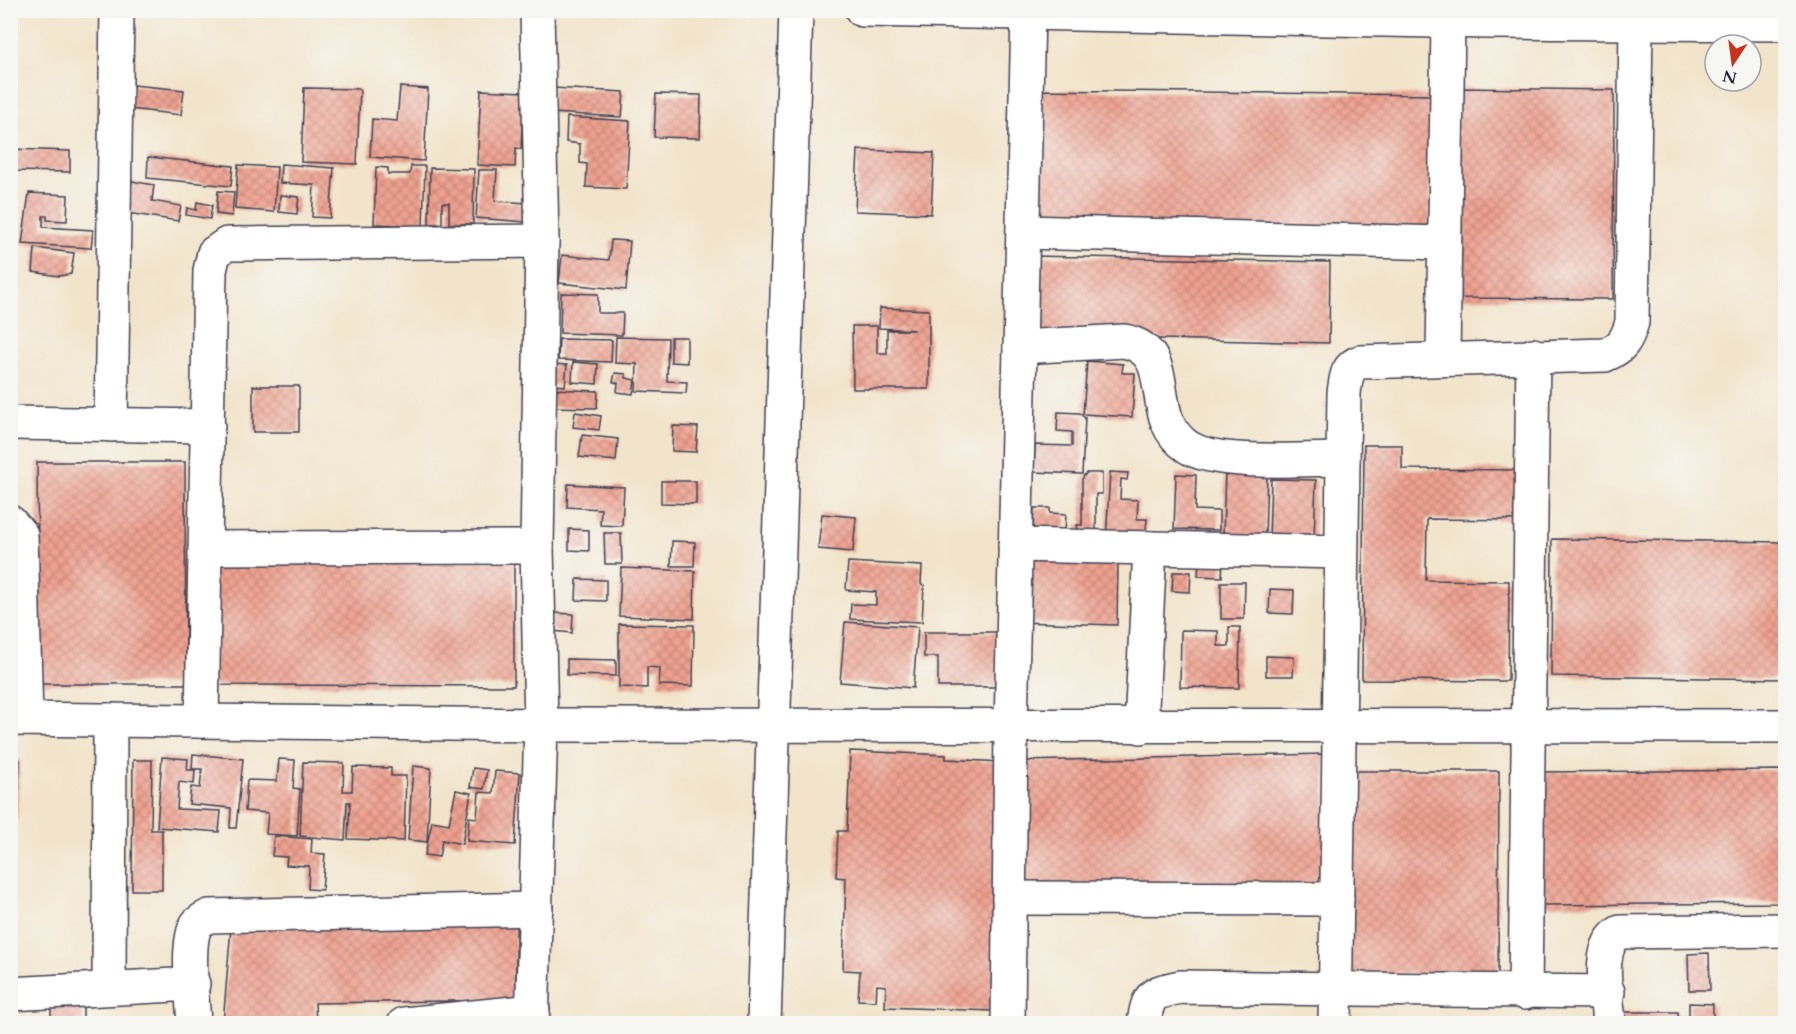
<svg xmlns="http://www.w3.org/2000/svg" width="1796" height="1034" viewBox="0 0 1796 1034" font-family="Cardo,serif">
  <defs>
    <pattern id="building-cross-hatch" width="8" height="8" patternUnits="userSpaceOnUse" patternTransform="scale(1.5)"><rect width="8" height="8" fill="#f0a290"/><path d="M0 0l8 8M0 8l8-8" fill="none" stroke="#c28477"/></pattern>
  </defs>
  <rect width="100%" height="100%" fill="#f6f6f2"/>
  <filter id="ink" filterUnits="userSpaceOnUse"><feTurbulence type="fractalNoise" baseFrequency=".0167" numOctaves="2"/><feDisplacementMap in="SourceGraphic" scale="12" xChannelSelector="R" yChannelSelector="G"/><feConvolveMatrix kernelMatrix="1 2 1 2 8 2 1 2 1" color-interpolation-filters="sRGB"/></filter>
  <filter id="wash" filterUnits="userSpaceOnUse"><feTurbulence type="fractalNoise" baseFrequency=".008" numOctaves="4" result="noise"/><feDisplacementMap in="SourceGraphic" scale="24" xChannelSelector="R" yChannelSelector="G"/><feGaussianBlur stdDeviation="1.35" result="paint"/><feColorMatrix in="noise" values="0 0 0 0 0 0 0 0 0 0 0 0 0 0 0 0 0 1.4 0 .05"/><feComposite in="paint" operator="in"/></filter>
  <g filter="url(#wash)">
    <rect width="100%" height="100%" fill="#f2e4cb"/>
    <g id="blocks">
      <!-- building -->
      <g fill="url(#building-cross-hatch)">
        <polygon points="133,85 184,90 181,115 130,109"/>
        <polygon points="400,87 428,89 424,161 370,157 372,119 397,121"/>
        <polygon points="304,88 360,89 357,164 301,162"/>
        <polygon points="553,88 624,92 622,117 552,113"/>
        <polygon points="1457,88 1614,90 1613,299 1456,298"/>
        <polygon points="481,90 524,92 521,149 516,148 515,167 477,165"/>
        <polygon points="1032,90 1431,95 1430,229 1031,225"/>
        <polygon points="656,94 701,95 700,138 654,137"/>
        <polygon points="567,117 630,121 626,189 586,187 587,164 580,163 580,144 566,142"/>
        <polygon points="10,149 70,151 70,172 10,171"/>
        <polygon points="858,150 934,153 931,214 855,211"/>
        <polygon points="148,157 233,166 231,186 147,178"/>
        <polygon points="281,164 334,168 330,218 312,217 314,185 280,183"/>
        <polygon points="238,165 277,167 274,212 235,209"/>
        <polygon points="411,166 425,166 423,226 374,224 376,167 388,168 388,174 410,174"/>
        <polygon points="430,168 474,169 473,224 449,224 449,203 442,203 442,224 429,224"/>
        <polygon points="479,170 497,170 495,201 528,203 527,222 476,218"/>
        <polygon points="132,181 154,185 152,201 181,206 178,221 128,213"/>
        <polygon points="218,191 234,192 232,216 216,214"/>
        <polygon points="29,193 68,195 67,221 47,220 47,216 43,216 43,227 93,230 91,248 22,244"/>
        <polygon points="280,195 299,197 297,214 279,212"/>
        <polygon points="197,202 212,205 210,219 186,215 187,208 196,210"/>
        <polygon points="10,222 18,223 15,246 10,246"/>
        <polygon points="611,240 630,241 626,290 559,283 562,255 609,260"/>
        <polygon points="35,248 74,253 71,274 59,276 33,272"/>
        <polygon points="1032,256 1330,262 1329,343 1031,336"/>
        <polygon points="561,293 598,294 598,313 623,313 622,335 560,333"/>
        <polygon points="880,308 929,310 929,389 853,389 852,326 877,326 877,353 887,353 887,330 915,330 879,328"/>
        <polygon points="616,337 668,338 667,381 687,382 686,393 636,391 637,364 615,363"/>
        <polygon points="671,337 687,337 687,363 671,362"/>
        <polygon points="559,339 612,340 611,362 558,360"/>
        <polygon points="1087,361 1123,364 1122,373 1135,373 1132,417 1083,414"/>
        <polygon points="573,362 598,364 597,384 572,382"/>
        <polygon points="550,364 567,365 565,386 548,384"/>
        <polygon points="615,373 626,374 626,378 635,380 633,394 617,392 618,383 613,382"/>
        <rect x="253" y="386" width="46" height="46"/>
        <polygon points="551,389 598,391 597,408 550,407"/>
        <polygon points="575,412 601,416 599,430 573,427"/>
        <polygon points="1058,412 1079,413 1085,418 1082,474 1034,472 1035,445 1072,446 1072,432 1057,431"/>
        <polygon points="673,426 698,427 696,452 672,451"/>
        <polygon points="582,435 618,439 616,461 579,457"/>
        <polygon points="1364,445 1402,445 1402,469 1521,470 1521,520 1427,519 1426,580 1509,581 1508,681 1362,680"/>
        <polygon points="37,462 185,462 186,684 39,684"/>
        <polygon points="1225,471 1267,472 1265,538 1223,536"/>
        <polygon points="1110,472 1128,473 1127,480 1121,479 1120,499 1138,500 1137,519 1147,519 1145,543 1106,540"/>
        <polygon points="1086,473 1102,473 1102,494 1096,494 1096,530 1078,530 1077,525 1082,525 1082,479"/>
        <polygon points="1176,474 1196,475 1195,510 1219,511 1219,530 1174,529"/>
        <polygon points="1271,479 1316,480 1314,540 1269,539"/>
        <polygon points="661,481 696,481 696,504 661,503"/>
        <polygon points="568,484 624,487 622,526 600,525 601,509 567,507"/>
        <polygon points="1034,508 1050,508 1050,513 1066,514 1065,531 1033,530"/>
        <polygon points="822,514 856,517 853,552 818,549"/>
        <polygon points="569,529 589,530 589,551 569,550"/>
        <polygon points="604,533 621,533 622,564 605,564"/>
        <polygon points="1552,539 1785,542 1785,679 1551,676"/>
        <polygon points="672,541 695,542 694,566 671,566"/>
        <polygon points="1019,557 1118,559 1117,625 1018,622"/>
        <polygon points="1199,558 1223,560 1222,577 1198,576"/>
        <polygon points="213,560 514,561 514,686 213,685"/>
        <polygon points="848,562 922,566 921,584 924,585 922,622 850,619 851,604 876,605 876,592 846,590"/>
        <polygon points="621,568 695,571 694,619 619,616"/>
        <polygon points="1173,572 1191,572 1190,592 1172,591"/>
        <polygon points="577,579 606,580 606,601 576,600"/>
        <polygon points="1221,582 1245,582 1244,619 1221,619"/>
        <polygon points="1270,589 1294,590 1293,614 1269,613"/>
        <polygon points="553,613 573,614 572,633 552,631"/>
        <polygon points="845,622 918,627 913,688 840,682"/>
        <polygon points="619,624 694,625 693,686 659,685 660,668 647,667 647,688 619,687"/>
        <polygon points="1229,627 1240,627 1239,688 1180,687 1181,630 1218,631 1218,646 1229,646"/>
        <polygon points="924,632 999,632 1000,687 938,687 938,657 924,657"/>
        <polygon points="1266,656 1294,657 1293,676 1266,676"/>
        <polygon points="567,659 616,660 616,676 567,675"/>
        <polygon points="850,751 946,755 946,759 1002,762 993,1011 885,1007 886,986 877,985 876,1001 858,1000 860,971 843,970 846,878 836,877 838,831 847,831"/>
        <polygon points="193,754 243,759 236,828 230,828 231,808 189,804 191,787 200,788 202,769 192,769"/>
        <polygon points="1325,754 1328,885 1024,891 1021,761"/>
        <polygon points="162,757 188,759 187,770 195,770 194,784 179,782 177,809 221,811 219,832 157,827"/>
        <polygon points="10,759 20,760 17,820 10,820"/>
        <polygon points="279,759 295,760 293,788 300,789 297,836 266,834 268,813 245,811 247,780 277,781"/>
        <polygon points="133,760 152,760 151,830 162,830 162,890 132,890"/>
        <polygon points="303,762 344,763 343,791 352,791 353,767 391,768 391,776 406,776 404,841 348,839 350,802 347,802 345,840 300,836"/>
        <polygon points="413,766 431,768 427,842 408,840"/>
        <polygon points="473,768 487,770 484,789 470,787"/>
        <polygon points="1785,770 1785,903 1540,905 1538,772"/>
        <polygon points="495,771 520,773 515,845 467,841 469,817 477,818 479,792 493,793"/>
        <polygon points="1350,771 1499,771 1498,975 1349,974"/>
        <polygon points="456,790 471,793 462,844 442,840 439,857 425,855 432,821 449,824"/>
        <polygon points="274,836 312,839 311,853 325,854 322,890 308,889 309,866 286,865 287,857 272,856"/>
        <polygon points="516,926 516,1000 315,1003 316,1023 223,1023 231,927"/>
        <polygon points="1709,953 1710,990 1689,990 1688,954"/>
        <polygon points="51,999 83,1000 83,1023 51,1023"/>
        <polygon points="1689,1003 1713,1004 1713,1023 1689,1023"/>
        <rect x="1623" y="1012" width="55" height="11"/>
      </g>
    </g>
  </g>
  <g filter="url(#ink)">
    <use href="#blocks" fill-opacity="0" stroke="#413f51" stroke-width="1.5"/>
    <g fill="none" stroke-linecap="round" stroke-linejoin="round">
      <!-- minor casing -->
      <g stroke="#413f51" stroke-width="36">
        <g id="minor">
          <polyline points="1023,232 1444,243"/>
          <path d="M 1020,347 L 1124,341 C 1180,352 1142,417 1188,447 C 1217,466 1307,459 1343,459"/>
          <polyline points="1443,358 1448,21"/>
          <polyline points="10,423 208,426"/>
          <polyline points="111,425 117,10"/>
          <polyline points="10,522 21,535 26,719"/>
          <polyline points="1015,545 1341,552"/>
          <polyline points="206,548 537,547"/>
          <polyline points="10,719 541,725 1786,726"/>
          <polyline points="202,721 210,271 214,253 227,244 542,241"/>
          <polyline points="1141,727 1150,548"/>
          <polyline points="1009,898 1337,899"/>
          <polyline points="109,988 110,720"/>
          <polyline points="1525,993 1533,355"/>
          <polyline points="10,994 193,984"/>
          <path d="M 194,1024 C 193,1001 185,942 197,924 C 199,921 205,918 209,916 L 536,909"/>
          <polyline points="404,1024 533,1011"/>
          <polyline points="532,1024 541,725 537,547 542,241 537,10"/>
          <polyline points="764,1024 796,10"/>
          <polyline points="1008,1024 1011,727 1028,14"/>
          <path d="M 1144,1024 C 1148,993 1152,993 1181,987 L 1608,992"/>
          <path d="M 1335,1024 L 1344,393 C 1346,380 1346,366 1360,362 L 1605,355 C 1622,348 1627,340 1632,322 L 1636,22"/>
          <path d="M 1609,1024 C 1608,997 1594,948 1620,932 L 1786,930"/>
        </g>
      </g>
      <!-- secondary casing -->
      <g stroke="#413f51" stroke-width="36">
        <polyline id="secondary" points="862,10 1489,22 1786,24"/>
      </g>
      <!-- minor -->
      <use href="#minor" stroke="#fff" stroke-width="33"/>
      <!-- secondary -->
      <use href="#secondary" stroke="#fff" stroke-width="33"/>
    </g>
  </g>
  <!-- margin -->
  <rect width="1796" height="1034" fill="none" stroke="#f6f6f2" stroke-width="36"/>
  <!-- north arrow -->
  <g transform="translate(1733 63) rotate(193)"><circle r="28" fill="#f6f6f2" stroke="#a1a1a9" stroke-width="1.5"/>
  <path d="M0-4.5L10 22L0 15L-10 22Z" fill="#c8321e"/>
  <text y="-9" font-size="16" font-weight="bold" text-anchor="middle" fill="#22223b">N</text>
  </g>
</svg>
